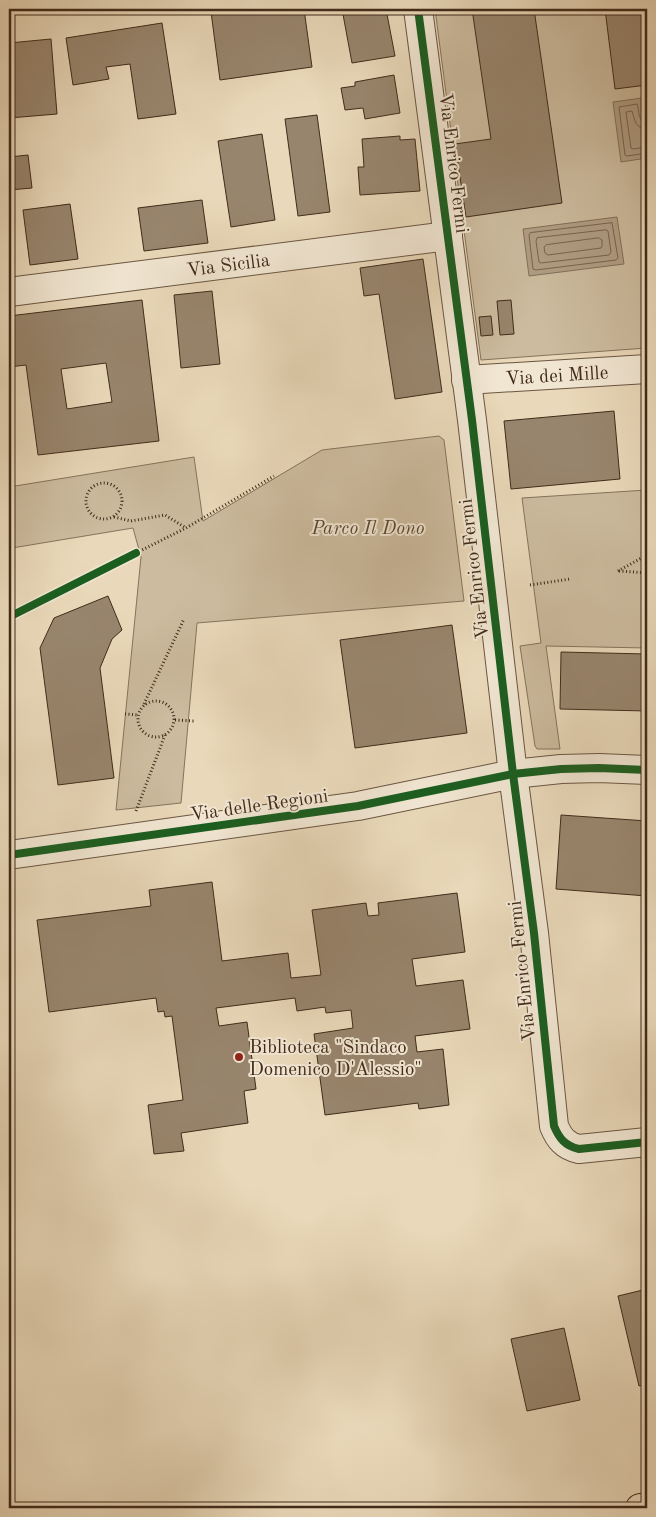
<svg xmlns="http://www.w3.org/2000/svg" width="656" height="1517" viewBox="0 0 656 1517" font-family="'Old Standard TT',serif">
  <rect width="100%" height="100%" fill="#e9d8b9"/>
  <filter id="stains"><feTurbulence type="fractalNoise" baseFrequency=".004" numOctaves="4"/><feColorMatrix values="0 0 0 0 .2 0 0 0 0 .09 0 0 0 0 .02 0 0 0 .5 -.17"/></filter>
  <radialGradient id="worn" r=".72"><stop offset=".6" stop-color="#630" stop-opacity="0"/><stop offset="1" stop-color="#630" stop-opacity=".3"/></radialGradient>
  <!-- green -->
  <g fill="#ccbb9e" stroke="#86735c">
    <polygon points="435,9 647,9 647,348 481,360"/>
    <polygon points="439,436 444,440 464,601 197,623 181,803 116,810 141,557 133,528 12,548 9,522 9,487 194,457 203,521 322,450"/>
    <polygon points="647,490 647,648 546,646 560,749 537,749 535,746 520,646 541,643 522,498"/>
  </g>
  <!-- water -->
  <g fill="#b09d83" stroke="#846f59">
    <polygon points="642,98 647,135 647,158 621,162 613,102"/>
    <polygon points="617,217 624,264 529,276 523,229"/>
  </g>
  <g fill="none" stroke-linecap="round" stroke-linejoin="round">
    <!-- shore -->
    <g stroke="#78644e" stroke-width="1">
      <path d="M 647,123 C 637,122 640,111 637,104 L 619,107 L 625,155 L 627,156 L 647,153"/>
      <path d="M 647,129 C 635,129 635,120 632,111 L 626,112 L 631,148 L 633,149 L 647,147"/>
      <polygon points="612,223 618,258 616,260 536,270 533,269 529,235 530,233"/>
      <polygon points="606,230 608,231 611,252 609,255 541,263 539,262 536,241 537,238"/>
      <polygon points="599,238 602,240 602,246 601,248 548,255 545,253 544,247 546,245"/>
    </g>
  </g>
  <!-- building -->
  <g fill="#98856d" stroke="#412b1a" fill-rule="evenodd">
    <polygon points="234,9 304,9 312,67 220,80 211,12"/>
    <polygon points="342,9 386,9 395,56 352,63"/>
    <polygon points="472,9 534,9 562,203 466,217 455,144 491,139"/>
    <polygon points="605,9 647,9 647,85 615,89"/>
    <polygon points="162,23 176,114 138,119 130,64 106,67 109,79 73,85 66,38"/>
    <polygon points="51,39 57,114 9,118 9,43"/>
    <polygon points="394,75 400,113 365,119 363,108 345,110 341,88 355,86 355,82"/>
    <polygon points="317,115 330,212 298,216 285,119"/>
    <polygon points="262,134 275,220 231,227 218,141"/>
    <polygon points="400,136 400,140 415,139 420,191 360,195 358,167 364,167 362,139"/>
    <polygon points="28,155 32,188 9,190 9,157"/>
    <polygon points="202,200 208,243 144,251 138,208"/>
    <polygon points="70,204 78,259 30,265 23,210"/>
    <polygon points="423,259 442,392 395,399 379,294 364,296 360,268"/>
    <polygon points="212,291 220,364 181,368 174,295"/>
    <path d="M 142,300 L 159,441 L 38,455 L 26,365 L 9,367 L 9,316 ZM 106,363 L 112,402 L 67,409 L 61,369 Z"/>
    <polygon points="511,300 514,334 500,335 497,301"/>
    <polygon points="491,316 493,335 481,336 479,317"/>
    <polygon points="642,409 647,409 647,478 646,478"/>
    <polygon points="614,411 620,479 511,489 504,421"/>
    <polygon points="108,596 122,630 112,639 100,668 114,778 58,785 40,648 54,618"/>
    <polygon points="452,625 467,733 355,748 340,640"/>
    <polygon points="561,652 647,654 647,711 560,709"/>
    <polygon points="561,815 647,821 647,896 556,889"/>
    <polygon points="212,882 222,961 288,953 291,978 321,975 312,910 366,903 368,916 379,915 378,903 457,893 465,952 412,959 416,986 463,980 470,1029 415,1036 417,1052 443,1049 449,1105 419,1109 418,1103 325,1115 314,1034 353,1028 351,1010 326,1013 325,1007 297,1011 295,998 216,1008 219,1026 247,1022 256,1089 244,1091 248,1123 181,1133 184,1151 154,1154 148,1105 183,1100 172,1016 165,1017 164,1011 158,1012 156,998 49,1012 37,920 151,906 149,890"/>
    <polygon points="647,1289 647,1384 639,1386 618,1296"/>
    <polygon points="564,1328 580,1400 527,1411 511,1339"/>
  </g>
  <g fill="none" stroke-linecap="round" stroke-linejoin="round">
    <!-- minor casing -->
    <g stroke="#6b5642" stroke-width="30">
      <g id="minor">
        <path d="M 418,9 L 472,420 L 513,774 L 534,933 L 554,1126 C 559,1138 565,1146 579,1149 L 647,1142"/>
        <path id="s1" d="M 9,292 L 448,236"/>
        <path id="s2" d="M 466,380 L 647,369"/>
        <polyline points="9,855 358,806 513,774 561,769 599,768 647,770"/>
      </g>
    </g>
    <!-- major casing -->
    <g stroke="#412b1a" stroke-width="30">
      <polyline id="major" points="640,1508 647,1507"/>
    </g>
    <!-- path -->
    <g stroke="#412b1a" stroke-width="3" stroke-dasharray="1 2.5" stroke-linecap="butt">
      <circle cx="104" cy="501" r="18"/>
      <polyline points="114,517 131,521 165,515 186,528"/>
      <polyline points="136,553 186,528 274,476"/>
      <polyline points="618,571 647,555"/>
      <polyline points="619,571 647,573"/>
      <polyline points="530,585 570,579"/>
      <circle cx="156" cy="719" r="18"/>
      <polyline points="144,704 184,619"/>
      <polyline points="125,714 138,715"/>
      <polyline points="175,720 194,721"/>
      <polyline points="136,811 165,735"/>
    </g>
    <!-- minor -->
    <use href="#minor" stroke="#f1e6d2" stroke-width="28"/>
    <!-- major -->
    <use href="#major" stroke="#e9d8b9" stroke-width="28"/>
    <!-- cycleway casing -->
    <g stroke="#f1e6d2" stroke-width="11">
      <g id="cycleway">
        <path d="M 418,9 L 472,420 L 513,774 L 534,933 L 554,1126 C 559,1138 565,1146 579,1149 L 647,1142"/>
        <polyline points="9,617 136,553"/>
        <polyline points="9,855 358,806 513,774 561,769 599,768 647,770"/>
      </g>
    </g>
    <!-- cycleway -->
    <use href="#cycleway" stroke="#1b5e20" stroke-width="8"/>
  </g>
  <!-- markers -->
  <circle fill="#8f2418" stroke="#f1e6d2" stroke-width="2" cx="239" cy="1057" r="5"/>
  <g text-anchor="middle" stroke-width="4" stroke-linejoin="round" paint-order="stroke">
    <!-- street labels -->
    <g font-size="19" fill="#412b1a" stroke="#f1e6d2">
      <text transform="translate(455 163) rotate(83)" y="7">Via Enrico Fermi</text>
      <text dy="7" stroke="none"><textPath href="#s1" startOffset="221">Via Sicilia</textPath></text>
      <text dy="7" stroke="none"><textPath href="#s2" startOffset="91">Via dei Mille</textPath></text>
      <text transform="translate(473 569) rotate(-97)" y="7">Via Enrico Fermi</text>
      <text transform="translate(259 804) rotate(-8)" y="7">Via delle Regioni</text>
      <text transform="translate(521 971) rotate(-96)" y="7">Via Enrico Fermi</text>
    </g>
    <!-- park labels -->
    <g font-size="19" font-style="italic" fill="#5d4834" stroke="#f1e6d2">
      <text x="368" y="534">Parco Il Dono</text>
    </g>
    <!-- poi labels -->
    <g font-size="19" fill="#412b1a" stroke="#f1e6d2" text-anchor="start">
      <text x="249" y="1053">Biblioteca "Sindaco<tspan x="249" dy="22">Domenico D'Alessio"</tspan></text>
    </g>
  </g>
  <!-- margin -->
  <rect width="656" height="1517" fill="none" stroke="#e9d8b9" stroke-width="30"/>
  <rect x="10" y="10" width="636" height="1497" fill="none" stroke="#412b1a" stroke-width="2.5"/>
  <rect x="15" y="15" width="626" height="1487" fill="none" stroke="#412b1a"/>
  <rect width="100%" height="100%" filter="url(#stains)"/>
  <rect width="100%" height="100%" fill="url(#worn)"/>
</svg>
